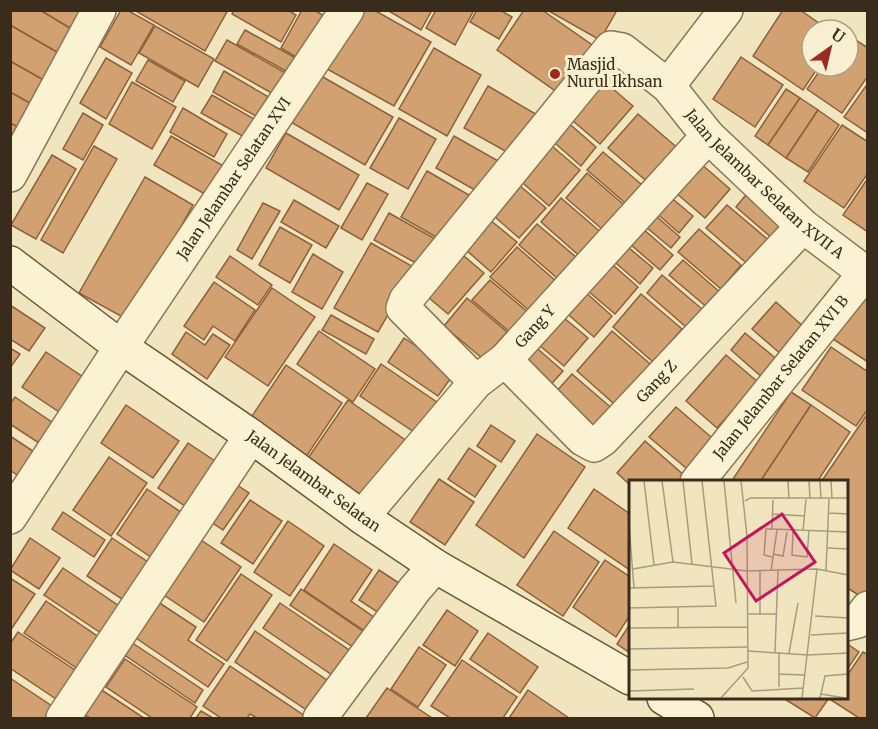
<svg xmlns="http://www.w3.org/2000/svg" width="878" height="729" viewBox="0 0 878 729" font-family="Merriweather,serif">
  <rect width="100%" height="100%" fill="#f1e5bf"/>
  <!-- building -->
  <g fill="#d2a172" stroke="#8c603a" stroke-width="1.5">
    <polygon points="10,10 40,10 75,31 62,55 10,25"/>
    <polygon points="40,10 87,10 75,31"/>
    <polygon points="121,10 127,10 154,25 131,65 100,47"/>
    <polygon points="134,10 228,10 205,51"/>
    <polygon points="234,10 288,10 296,15 281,42 232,14"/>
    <polygon points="302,10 314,10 333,21 308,64 281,48"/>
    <polygon points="360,10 374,10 431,42 394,106 327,69"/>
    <polygon points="387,10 432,10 421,30"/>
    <polygon points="436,10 474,10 455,45 426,28"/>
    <polygon points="477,10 500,10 512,17 499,39 470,22"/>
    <polygon points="524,10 542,10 598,49 564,97 497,50"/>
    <polygon points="547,10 613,10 616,12 600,40"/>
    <polygon points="783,10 800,10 829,30 812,30 812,66 819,66 803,90 753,56"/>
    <polygon points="10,25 62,55 47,82 10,61"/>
    <polygon points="155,26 214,59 198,87 139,53"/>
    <polygon points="245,30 301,61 293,75 237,44"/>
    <polygon points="848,35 868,48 868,76 842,113 807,89 823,66 848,66"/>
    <polygon points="227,40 289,75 277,96 215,61"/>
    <polygon points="434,48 481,75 447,136 399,109"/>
    <polygon points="741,57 783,85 755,127 713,99"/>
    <polygon points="106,58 132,73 106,119 80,103"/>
    <polygon points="148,60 185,81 173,102 136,81"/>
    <polygon points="10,61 47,82 33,105 10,92"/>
    <polygon points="224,71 272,99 261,119 213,92"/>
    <polygon points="316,73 393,117 365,165 289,121"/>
    <polygon points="599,77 633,106 600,144 566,115"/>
    <polygon points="132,82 176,107 152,149 109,124"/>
    <polygon points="868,83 868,133 844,117"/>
    <polygon points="488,86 539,116 516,157 464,128"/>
    <polygon points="786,89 800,98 768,145 755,136"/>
    <polygon points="10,92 33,105 20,128 10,123"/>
    <polygon points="212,95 256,120 246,138 201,113"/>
    <polygon points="800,98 818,110 786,158 768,145"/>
    <polygon points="183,108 227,134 214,157 170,132"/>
    <polygon points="818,110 839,125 808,172 786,158"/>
    <polygon points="83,113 103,125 83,160 63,149"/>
    <polygon points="638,114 680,150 650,184 608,148"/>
    <polygon points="399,118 436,139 408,189 370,168"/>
    <polygon points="565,120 596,147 581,166 549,138"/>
    <polygon points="10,123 20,128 10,145"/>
    <polygon points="842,125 868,142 868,173 844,208 804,181"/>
    <polygon points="286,133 359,175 339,210 266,168"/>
    <polygon points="171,136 227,168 210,197 154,165"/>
    <polygon points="454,136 500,162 482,194 436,168"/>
    <polygon points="546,141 580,170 549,206 516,177"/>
    <polygon points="94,146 117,159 63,253 41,240"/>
    <polygon points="603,152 647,189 631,208 587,170"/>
    <polygon points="52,155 76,169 36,239 11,225"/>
    <polygon points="693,157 730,189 705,218 668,186"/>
    <polygon points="427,171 469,195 443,241 401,217"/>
    <polygon points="587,173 630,210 609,235 566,198"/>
    <polygon points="145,177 193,205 128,320 79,293"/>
    <polygon points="868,178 868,232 843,215"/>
    <polygon points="513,180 546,208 519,238 487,210"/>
    <polygon points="367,183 388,194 362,240 341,228"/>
    <polygon points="754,185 799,223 780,245 736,207"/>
    <polygon points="668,195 693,216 679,233 654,211"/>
    <polygon points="561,198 604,235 583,259 541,222"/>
    <polygon points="294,200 339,226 326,248 281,222"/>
    <polygon points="263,203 280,211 252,259 237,250"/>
    <polygon points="727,205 772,243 751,267 706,228"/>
    <polygon points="649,210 680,237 671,248 639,221"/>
    <polygon points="389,213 439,241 425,268 374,240"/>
    <polygon points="490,220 517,242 491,272 465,249"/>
    <polygon points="635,222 673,255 660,270 622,237"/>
    <polygon points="537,224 583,263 565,285 519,245"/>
    <polygon points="280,227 312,245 290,283 259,265"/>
    <polygon points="699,229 741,265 721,289 678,252"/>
    <polygon points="371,243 415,268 378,332 334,308"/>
    <polygon points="623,243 653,268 640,284 610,258"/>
    <polygon points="517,247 557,282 531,312 490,277"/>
    <polygon points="458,251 484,273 448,314 422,292"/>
    <polygon points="313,254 343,272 322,309 292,292"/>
    <polygon points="230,256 272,285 258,305 216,277"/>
    <polygon points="605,258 638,287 615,314 581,285"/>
    <polygon points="683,260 722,294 709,309 669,275"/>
    <polygon points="662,275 702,309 686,327 647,293"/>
    <polygon points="490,280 530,314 512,334 472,300"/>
    <polygon points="214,282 255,310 235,341 213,326 204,340 184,326"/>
    <polygon points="272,288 315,317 268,386 225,357"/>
    <polygon points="868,288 868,362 833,339"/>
    <polygon points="582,289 612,316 594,337 563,310"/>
    <polygon points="641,294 682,329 653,362 613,327"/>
    <polygon points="467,298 507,332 483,359 444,326"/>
    <polygon points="776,302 805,328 782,355 752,329"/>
    <polygon points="10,305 45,328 29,351 10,339"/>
    <polygon points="557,312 588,338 564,366 533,340"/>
    <polygon points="331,315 374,339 366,354 322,330"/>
    <polygon points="319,331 375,369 353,402 297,364"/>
    <polygon points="612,331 656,369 621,410 577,371"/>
    <polygon points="186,332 205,345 213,334 230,345 207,379 172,354"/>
    <polygon points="745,333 779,361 764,379 731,350"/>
    <polygon points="404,338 455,372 438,396 388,362"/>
    <polygon points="531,343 563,371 547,389 515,361"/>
    <polygon points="831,347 868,372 868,409 856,426 802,390"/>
    <polygon points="10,348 20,354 10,368"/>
    <polygon points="46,352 95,385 71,420 22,387"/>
    <polygon points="726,355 758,382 717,428 686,401"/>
    <polygon points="381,364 447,409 426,440 360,396"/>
    <polygon points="286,365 342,403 304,460 248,422"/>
    <polygon points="572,374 615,411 599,430 555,393"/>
    <polygon points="791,392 811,405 760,482 731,482"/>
    <polygon points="15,397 59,427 45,447 10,424 10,404"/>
    <polygon points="348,400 411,444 370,504 306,461"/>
    <polygon points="126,405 179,441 153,478 101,443"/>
    <polygon points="811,405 850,432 817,482 760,482"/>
    <polygon points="676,407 718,443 692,473 649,437"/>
    <polygon points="868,413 868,598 866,600 846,587 846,482 821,482"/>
    <polygon points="491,425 515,441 501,462 477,446"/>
    <polygon points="537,434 585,467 524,558 476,525"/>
    <polygon points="10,436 39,455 23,479 10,470"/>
    <polygon points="645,441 686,477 683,482 630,482 630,485 617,473"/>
    <polygon points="188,443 224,467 194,512 158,488"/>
    <polygon points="469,448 496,466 475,497 448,479"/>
    <polygon points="109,457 147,483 111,536 73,510"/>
    <polygon points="228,479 249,493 223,530 202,516"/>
    <polygon points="439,479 474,502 445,545 410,522"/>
    <polygon points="147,489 188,517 158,562 117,534"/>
    <polygon points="594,489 630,514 630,570 568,528"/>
    <polygon points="250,500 282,521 253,564 221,543"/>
    <polygon points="63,512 105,540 94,557 52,529"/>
    <polygon points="288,521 324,546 290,596 254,572"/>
    <polygon points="554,531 599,562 563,616 517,585"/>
    <polygon points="192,534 241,567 204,622 155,589"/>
    <polygon points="30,538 60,558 39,589 10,570"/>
    <polygon points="112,538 157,568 131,605 87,576"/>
    <polygon points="334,544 372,570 351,601 378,620 369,634 304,590"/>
    <polygon points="605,560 630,577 630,615 616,637 573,607"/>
    <polygon points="63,568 128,612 110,639 44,595"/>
    <polygon points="379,570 405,587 385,617 359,600"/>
    <polygon points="241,574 272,595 227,661 196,640"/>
    <polygon points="10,578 35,594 10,631"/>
    <polygon points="301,589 373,638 362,653 290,605"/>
    <polygon points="149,596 196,627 188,640 224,664 208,687 130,634"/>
    <polygon points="46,601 103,640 81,671 24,633"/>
    <polygon points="280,603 355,654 338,679 263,628"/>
    <polygon points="447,610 478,631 455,666 423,645"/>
    <polygon points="630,624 630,653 617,644"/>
    <polygon points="255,631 334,685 314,715 235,662"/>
    <polygon points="18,632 84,676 65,705 10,668 10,644"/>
    <polygon points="488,633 538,667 520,693 470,659"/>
    <polygon points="128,640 203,690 195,703 120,652"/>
    <polygon points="846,643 859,652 846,671"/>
    <polygon points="419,647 446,665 418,707 391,689"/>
    <polygon points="863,652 868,655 868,718 859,718 831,700 832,698 846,698 846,677"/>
    <polygon points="125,659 197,707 190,718 152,718 106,687"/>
    <polygon points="462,660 517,697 503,718 450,718 431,706"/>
    <polygon points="230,666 308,718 257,718 250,714 247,718 221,718 203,706"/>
    <polygon points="10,678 55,708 48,718 10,718"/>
    <polygon points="387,688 432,718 366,718"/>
    <polygon points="100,689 144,718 90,718 83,714"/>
    <polygon points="528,690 569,718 509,718"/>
    <polygon points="783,698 829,698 815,718"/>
    <polygon points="201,711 213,718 196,718"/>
  </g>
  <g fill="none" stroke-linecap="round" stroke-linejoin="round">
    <!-- street casing -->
    <g stroke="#8b7656" stroke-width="36">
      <g id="street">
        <polyline points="668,86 726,10"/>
        <polyline points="10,175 99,10"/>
        <path id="s1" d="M 505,360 L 583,439 L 594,445 L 603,439 L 803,226"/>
        <path id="s2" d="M 476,382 L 403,308 L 406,300 L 611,48 L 622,50 L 668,86 L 708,136 L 803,226 L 868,275"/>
        <path id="s3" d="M 697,482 L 864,274"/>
        <path id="s4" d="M 10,517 L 121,347 L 347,10"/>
        <path id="s5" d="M 362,517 L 476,382 L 505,360 L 708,136"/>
        <polyline points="846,624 858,621 868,608"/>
        <polyline points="63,718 251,436"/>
        <polyline points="320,718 415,589 435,566"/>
      </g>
    </g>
    <!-- secondary casing -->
    <g stroke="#6d573a" stroke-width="36">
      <g id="secondary">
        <path id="s6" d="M 10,263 L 121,347 L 251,436 L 362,517 L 435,566 L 630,678"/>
        <polyline points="664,698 697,718"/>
      </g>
    </g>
    <!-- street -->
    <use href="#street" stroke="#fbf2d3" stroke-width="33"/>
    <!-- secondary -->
    <use href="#secondary" stroke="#fbf2d3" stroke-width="33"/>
  </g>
  <!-- markers -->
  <circle fill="#9e2922" stroke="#f8efd0" stroke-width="2" cx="555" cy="74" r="6"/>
  <g text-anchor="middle" stroke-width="6" stroke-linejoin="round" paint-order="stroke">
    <!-- poi labels -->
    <g font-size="15" fill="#3a2c1c" stroke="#f8efd0" text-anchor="start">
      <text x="567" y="70">Masjid<tspan x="567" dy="17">Nurul Ikhsan</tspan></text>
    </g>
    <!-- street labels -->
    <g font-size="15" fill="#3a2c1c" stroke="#f8efd0">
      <text dy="5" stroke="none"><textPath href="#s4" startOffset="406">Jalan Jelambar Selatan XVI</textPath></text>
      <text dy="5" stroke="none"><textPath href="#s2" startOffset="645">Jalan Jelambar Selatan XVII A</textPath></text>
      <text dy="5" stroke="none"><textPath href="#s5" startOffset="258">Gang Y</textPath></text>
      <text dy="5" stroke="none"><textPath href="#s3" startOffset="134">Jalan Jelambar Selatan XVI B</textPath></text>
      <text dy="5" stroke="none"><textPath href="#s1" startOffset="213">Gang Z</textPath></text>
      <text dy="5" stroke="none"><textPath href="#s6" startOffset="374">Jalan Jelambar Selatan</textPath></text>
    </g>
  </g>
  <!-- overview -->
  <g transform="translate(629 480)">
    <rect width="219" height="219" fill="#f1e5bf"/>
    <path fill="none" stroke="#a89b7e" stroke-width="1.5" d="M 15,1 L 25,85M 33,1 L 44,82M 54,1 L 63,84M 95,1 L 107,123M 159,1 L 160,19M 180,1 L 181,19M 191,1 L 192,19M 202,1 L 203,19M 116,21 L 121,18 L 219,18M 200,33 L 219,34M 144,34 L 176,36M 0,45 L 5,108M 143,49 L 219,52M 143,49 L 137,49 L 135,75 L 143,77M 143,49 L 144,20M 174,51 L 177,19M 164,52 L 163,75 L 178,77 L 180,50M 199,68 L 219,69M 144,74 L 154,76 L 158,52M 4,89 L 44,82 L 118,91 L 188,89 L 219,95M 197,90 L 200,19M 131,91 L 131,134M 142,91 L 148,50M 0,108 L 85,106M 49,127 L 49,148M 0,128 L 87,126 L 73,1M 119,134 L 147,134M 186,136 L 219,138M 0,148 L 118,147M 182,155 L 219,153M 0,169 L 118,167M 118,171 L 179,175 L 219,173M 146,172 L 149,91M 160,173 L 169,123M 0,190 L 99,188 L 118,182M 150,194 L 176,195M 114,197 L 123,211 L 174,208M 150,207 L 150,172M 0,211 L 65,209M 192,214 L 216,218M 92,218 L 119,188 L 118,56 L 112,1M 173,218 L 188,89M 191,218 L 196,196 L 219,194"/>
    <path fill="#c2185b" fill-opacity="0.15" stroke="#c2185b" stroke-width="3" d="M 153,34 L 186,82 L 127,121 L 95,73 Z"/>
    <rect width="219" height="219" fill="none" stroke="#3a2c1c" stroke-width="3"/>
  </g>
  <!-- border -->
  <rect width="878" height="729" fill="none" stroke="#3a2c1c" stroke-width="24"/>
  <!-- north arrow -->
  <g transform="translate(830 48) rotate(34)"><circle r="28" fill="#f8efd0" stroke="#aca188" stroke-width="1.5"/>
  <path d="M0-4.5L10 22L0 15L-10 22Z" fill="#9e2922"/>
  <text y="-9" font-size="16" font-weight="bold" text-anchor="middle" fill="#3a2c1c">U</text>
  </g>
</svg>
